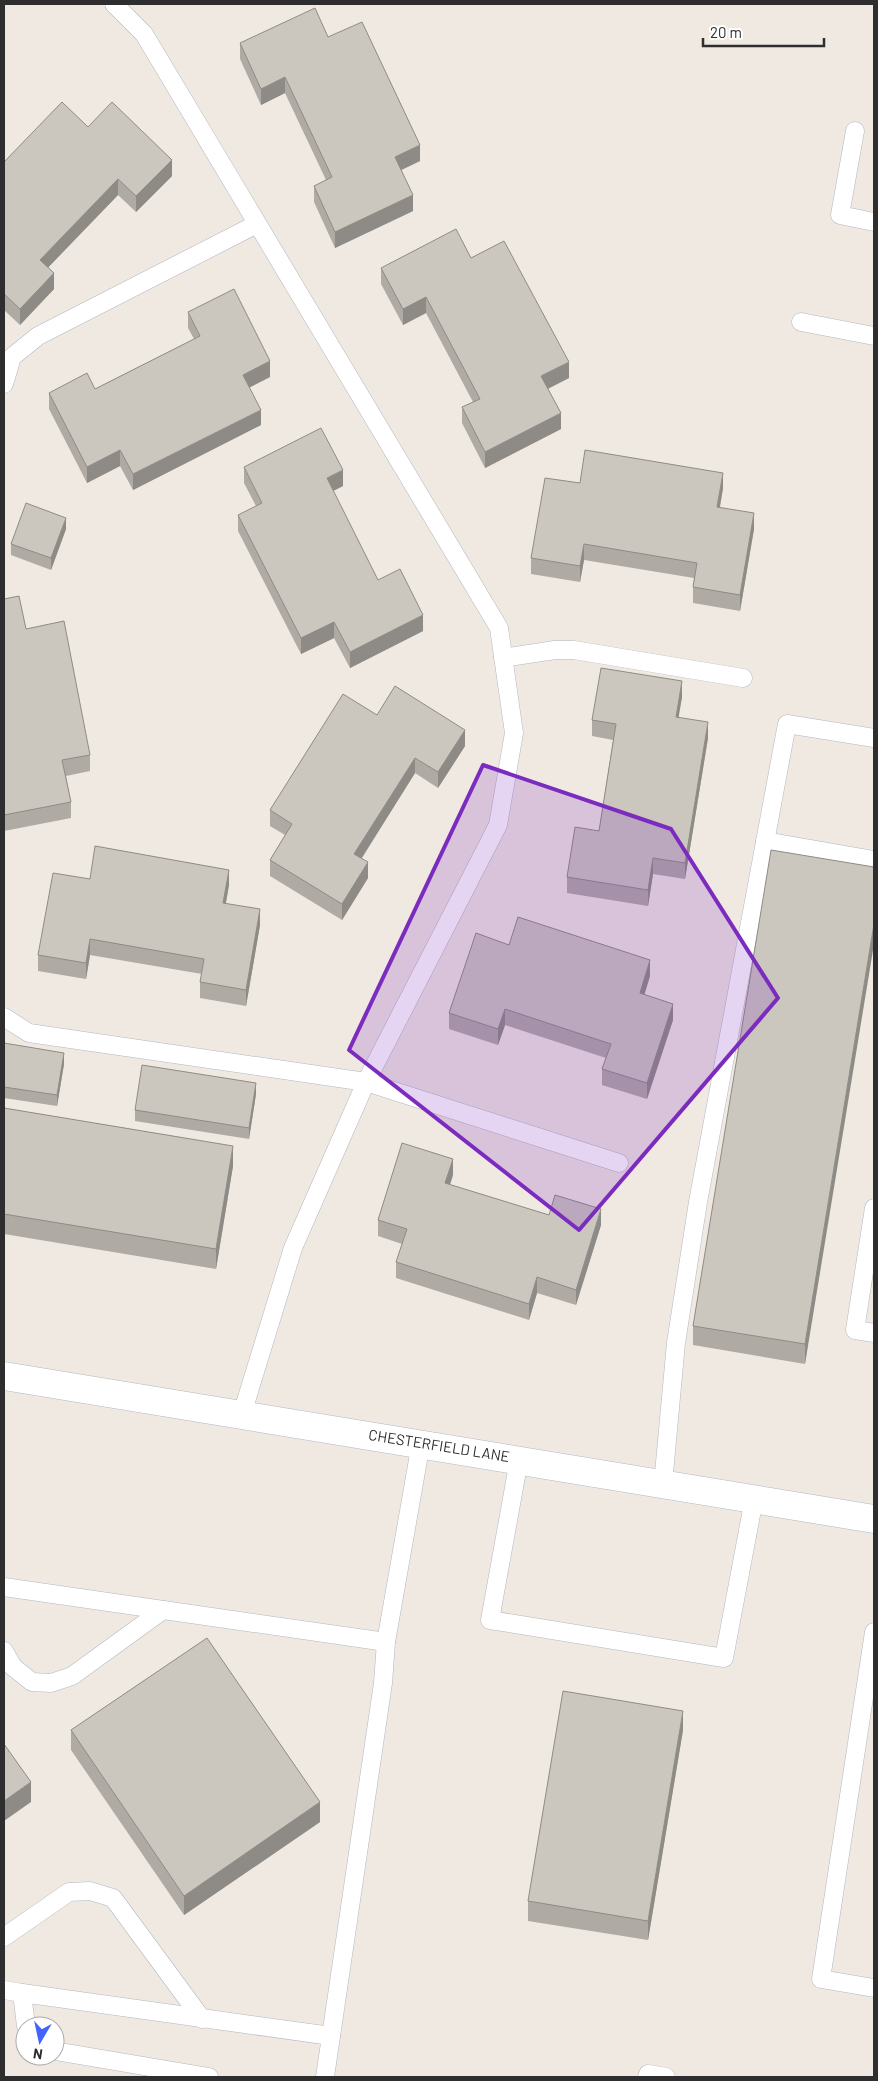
<svg xmlns="http://www.w3.org/2000/svg" width="878" height="2081" viewBox="0 0 878 2081" font-family="Barlow,sans-serif">
  <rect width="100%" height="100%" fill="#efe9e1"/>
  <g fill="none" stroke-linecap="round" stroke-linejoin="round">
    <!-- service casing -->
    <g stroke="#b4b7c1" stroke-width="19">
      <g id="service">
        <polyline points="114,4 144,34 499,628 514,733 498,825 366,1082 293,1248 242,1414"/>
        <polyline points="855,131 840,215 874,222"/>
        <polyline points="801,322 874,336"/>
        <polyline points="4,384 12,357 38,336 257,224"/>
        <polyline points="503,658 555,650 574,650 743,678"/>
        <polyline points="765,841 874,860"/>
        <polyline points="4,1017 29,1033 366,1082 619,1163"/>
        <polyline points="874,1208 855,1330 874,1333"/>
        <polyline points="519,1460 490,1620 724,1658 754,1499"/>
        <polyline points="663,1484 676,1343 698,1202 787,724 874,738"/>
        <polyline points="4,1587 386,1642"/>
        <polyline points="874,1632 821,1979 874,1988"/>
        <polyline points="4,1651 13,1667 32,1682 51,1683 72,1676 163,1610"/>
        <polyline points="4,1937 69,1892 90,1891 113,1898 202,2019"/>
        <polyline points="4,1990 22,1993"/>
        <polyline points="26,2026 22,1993 331,2036"/>
        <polyline points="55,2051 209,2077"/>
        <polyline points="325,2077 383,1683 386,1642 421,1443"/>
        <polyline points="647,2077 648,2074 666,2077"/>
      </g>
    </g>
    <!-- tertiary casing -->
    <g stroke="#b4b7c1" stroke-width="29">
      <polyline id="tertiary" points="4,1376 874,1519"/>
    </g>
    <!-- service -->
    <use href="#service" stroke="#fff" stroke-width="18"/>
    <!-- tertiary -->
    <use href="#tertiary" stroke="#fff" stroke-width="28"/>
  </g>
  <!-- wall -->
  <g fill="#afaba4">
    <polygon points="328,37 420,161 401,170 413,211 335,248 314,202 314,186 326,180 285,93 261,105 240,59 240,43"/>
    <polygon points="88,127 172,176 136,212 118,195 48,267 54,289 20,325 4,310 4,162"/>
    <polygon points="471,258 569,378 548,389 561,429 485,468 462,423 462,407 473,402 426,313 403,325 381,284 381,268"/>
    <polygon points="188,312 270,377 249,387 261,425 133,490 120,466 87,483 49,409 49,393 95,389 194,339 188,328"/>
    <polygon points="244,467 343,486 333,491 378,580 423,631 350,668 334,638 301,654 238,531 238,515 256,506 244,483"/>
    <polygon points="580,483 723,488 720,507 754,529 740,611 693,603 693,587 694,578 584,560 580,582 531,574 531,558"/>
    <polygon points="66,529 51,570 11,555 11,544"/>
    <polygon points="4,599 26,629 90,755 90,771 66,776 71,802 71,818 4,831"/>
    <polygon points="682,697 678,717 708,738 685,879 653,874 648,906 567,893 567,877 599,831 613,740 592,736 592,720"/>
    <polygon points="377,715 465,746 438,788 415,773 362,858 368,878 342,920 270,876 270,860 285,835 270,826 270,810"/>
    <polygon points="874,867 805,1364 693,1345 693,1326"/>
    <polygon points="90,879 229,885 226,903 260,925 246,1006 200,998 200,982 202,974 90,955 86,979 38,971 38,955"/>
    <polygon points="509,945 650,976 644,995 673,1020 647,1099 602,1085 602,1069 606,1058 505,1025 498,1045 449,1029 449,1013"/>
    <polygon points="4,1043 64,1064 57,1106 4,1098"/>
    <polygon points="256,1094 249,1139 135,1121 135,1110"/>
    <polygon points="4,1108 233,1166 216,1269 4,1234"/>
    <polygon points="453,1175 450,1185 549,1215 601,1225 576,1305 537,1293 529,1320 396,1278 396,1262 402,1244 378,1236 378,1220"/>
    <polygon points="71,1730 320,1822 184,1915 71,1750"/>
    <polygon points="683,1730 648,1940 528,1921 528,1901"/>
  </g>
  <!-- shaded-wall -->
  <g fill="#8e8b86">
    <polygon points="285,77 285,93 261,105 261,89"/>
    <polygon points="420,145 420,161 395,173 395,157"/>
    <polygon points="172,160 172,176 136,212 136,196"/>
    <polygon points="118,179 118,195 40,276 40,260"/>
    <polygon points="413,195 413,211 335,248 335,232"/>
    <polygon points="54,273 54,289 20,325 20,309"/>
    <polygon points="426,297 426,313 403,325 403,309"/>
    <polygon points="270,361 270,377 243,391 243,375"/>
    <polygon points="569,362 569,378 541,392 541,376"/>
    <polygon points="261,410 261,425 133,490 133,474"/>
    <polygon points="561,413 561,429 485,468 485,452"/>
    <polygon points="120,450 120,466 87,483 87,467"/>
    <polygon points="343,470 343,486 327,494 327,478"/>
    <polygon points="723,473 723,488 717,523 717,507"/>
    <polygon points="754,513 754,529 740,611 740,595"/>
    <polygon points="66,518 66,529 51,570 51,558"/>
    <polygon points="584,544 584,560 580,582 580,566"/>
    <polygon points="423,615 423,631 350,668 350,652"/>
    <polygon points="334,622 334,638 301,654 301,638"/>
    <polygon points="682,681 682,697 676,733 676,717"/>
    <polygon points="708,722 708,738 685,879 685,863"/>
    <polygon points="465,730 465,746 438,788 438,772"/>
    <polygon points="415,758 415,773 354,870 354,854"/>
    <polygon points="653,858 653,874 648,906 648,890"/>
    <polygon points="368,862 368,878 342,920 342,904"/>
    <polygon points="229,870 229,885 223,918 223,903"/>
    <polygon points="260,909 260,925 246,1006 246,990"/>
    <polygon points="874,924 874,944 805,1364 805,1344"/>
    <polygon points="90,939 90,955 86,979 86,963"/>
    <polygon points="650,960 650,976 640,1009 640,993"/>
    <polygon points="673,1004 673,1020 647,1099 647,1083"/>
    <polygon points="505,1009 505,1025 498,1045 498,1029"/>
    <polygon points="64,1053 64,1064 57,1106 57,1095"/>
    <polygon points="256,1083 256,1094 249,1139 249,1128"/>
    <polygon points="233,1146 233,1166 216,1269 216,1249"/>
    <polygon points="453,1159 453,1175 445,1199 445,1183"/>
    <polygon points="601,1209 601,1225 576,1305 576,1290"/>
    <polygon points="537,1277 537,1293 529,1320 529,1304"/>
    <polygon points="683,1711 683,1730 648,1940 648,1921"/>
    <polygon points="31,1782 31,1802 4,1821 4,1801"/>
    <polygon points="320,1802 320,1822 184,1915 184,1896"/>
  </g>
  <!-- building -->
  <g fill="#cbc7bf" stroke="#8e8b86">
    <polygon points="315,8 328,37 362,22 420,145 395,157 413,195 335,232 314,186 332,177 285,77 261,89 240,43"/>
    <polygon points="62,102 88,127 112,102 172,160 136,196 118,179 40,260 54,273 20,309 4,294 4,162"/>
    <polygon points="456,229 471,258 504,241 569,362 541,376 561,413 485,452 462,407 480,399 426,297 403,309 381,268"/>
    <polygon points="234,289 270,361 243,375 261,410 133,474 120,450 87,467 49,393 87,373 95,389 200,336 188,312"/>
    <polygon points="321,428 343,470 327,478 378,580 400,569 423,615 350,652 334,622 301,638 238,515 262,503 244,467"/>
    <polygon points="585,450 723,473 717,507 754,513 740,595 693,587 697,563 584,544 580,566 531,558 545,478 580,483"/>
    <polygon points="26,503 66,518 51,558 11,544"/>
    <polygon points="19,596 26,629 64,621 90,755 62,760 71,802 4,815 4,599"/>
    <polygon points="601,668 682,681 676,717 708,722 685,863 653,858 648,890 567,877 575,827 599,831 616,724 592,720"/>
    <polygon points="395,686 465,730 438,772 415,758 354,854 368,862 342,904 270,860 292,824 270,810 343,694 377,715"/>
    <polygon points="95,846 229,870 223,903 260,909 246,990 200,982 204,959 90,939 86,963 38,955 53,873 90,879"/>
    <polygon points="771,850 874,867 874,924 805,1344 693,1326"/>
    <polygon points="518,917 650,960 640,993 673,1004 647,1083 602,1069 611,1044 505,1009 498,1029 449,1013 476,933 509,945"/>
    <polygon points="4,1043 64,1053 57,1095 4,1087"/>
    <polygon points="142,1065 256,1083 249,1128 135,1110"/>
    <polygon points="4,1108 233,1146 216,1249 4,1214"/>
    <polygon points="402,1143 453,1159 445,1183 549,1215 555,1195 601,1209 576,1290 537,1277 529,1304 396,1262 407,1229 378,1220"/>
    <polygon points="207,1638 320,1802 184,1896 71,1730"/>
    <polygon points="563,1691 683,1711 648,1921 528,1901"/>
    <polygon points="4,1744 31,1782 4,1801"/>
  </g>
  <!-- marked area -->
  <path fill="#7b2cbf" fill-opacity="0.2" stroke="#7b2cbf" stroke-width="4" stroke-linejoin="round" d="M 483,765 L 671,829 L 778,998 L 579,1230 L 349,1050 Z"/>
  <g text-anchor="middle" stroke-width="4.5" stroke-linejoin="round" paint-order="stroke">
    <!-- street labels -->
    <g font-size="15" fill="#2e2e2e" stroke="#fff">
      <text transform="translate(439 1446) rotate(9)" y="5">CHESTERFIELD LANE</text>
    </g>
  </g>
  <!-- border -->
  <rect width="878" height="2081" fill="none" stroke="#2e2e2e" stroke-width="10"/>
  <!-- north arrow -->
  <g transform="translate(40 2041) rotate(189)"><circle r="24" fill="#ffffff" stroke="#ababab"/>
  <path d="M0-4L9 19L0 12L-9 19Z" fill="#4264fb"/>
  <text y="-8" font-size="14" font-weight="bold" text-anchor="middle" fill="#2e2e2e">N</text>
  </g>
  <!-- scale -->
  <path d="M703 38v8h121v-8" fill="none" stroke="#2e2e2e" stroke-width="2.5"/>
  <text x="710" y="38" font-size="15" fill="#2e2e2e" stroke="#ffffff" stroke-width="4" paint-order="stroke">20 m</text>
</svg>
